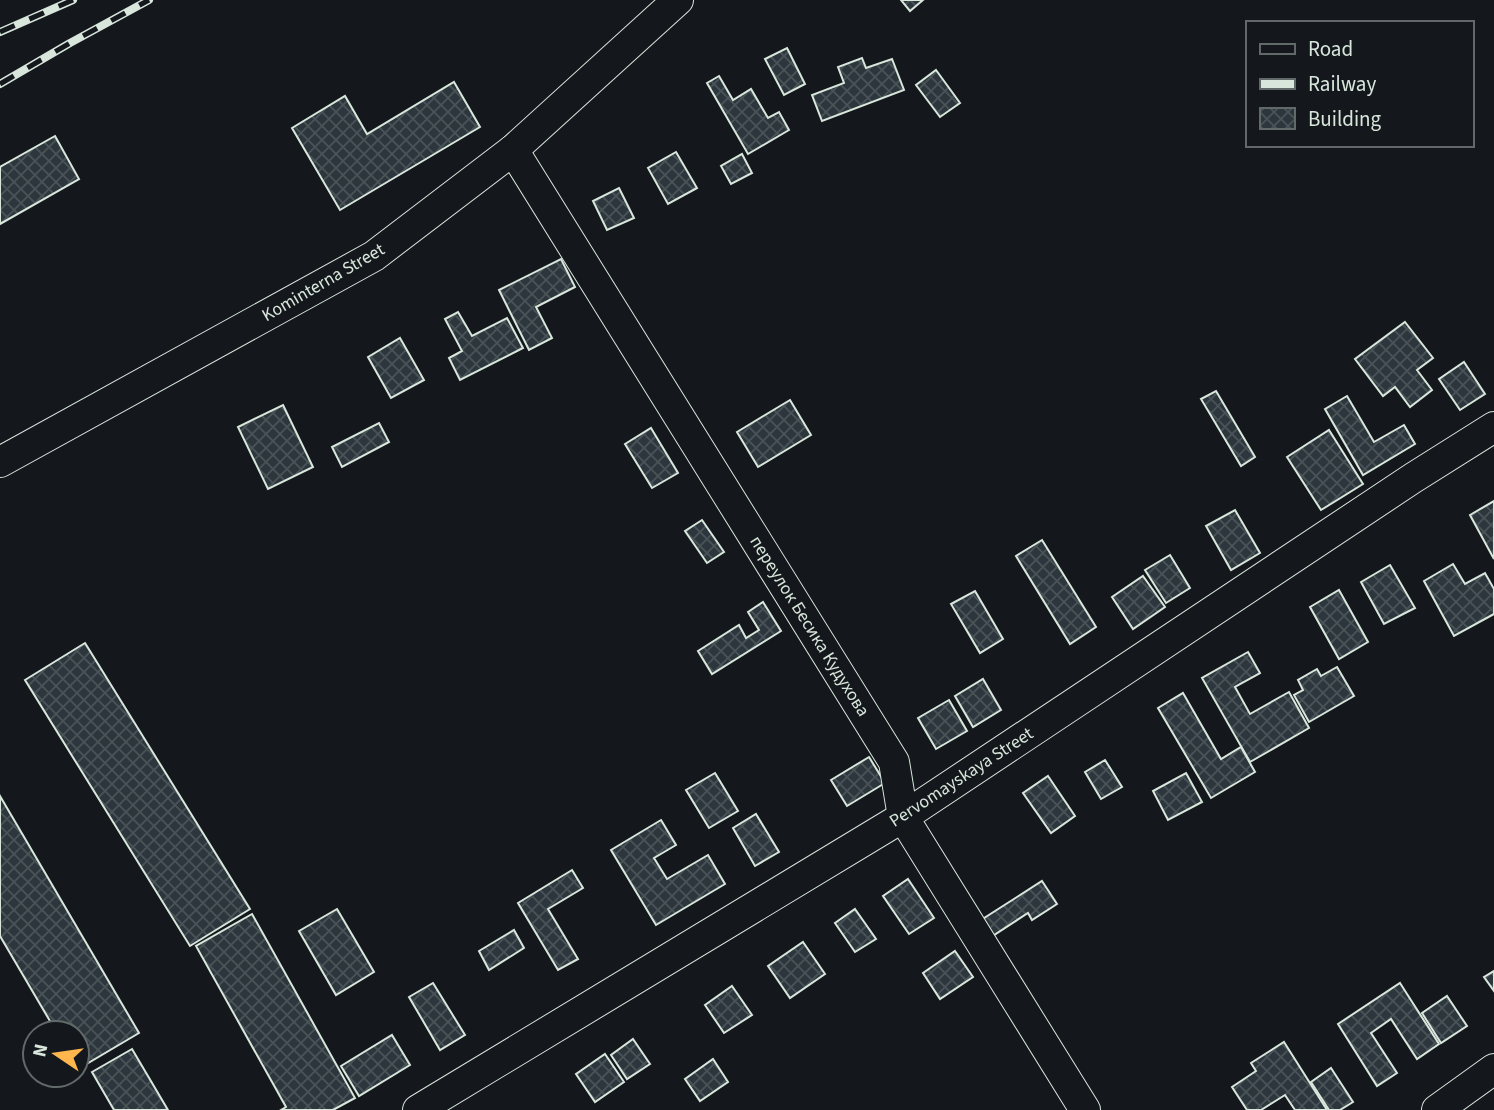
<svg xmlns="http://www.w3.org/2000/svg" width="1494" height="1110" viewBox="0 0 1494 1110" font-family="'Source Sans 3',sans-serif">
  <defs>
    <pattern id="building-cross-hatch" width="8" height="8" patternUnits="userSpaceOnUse" patternTransform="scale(1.75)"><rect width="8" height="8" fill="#2c363c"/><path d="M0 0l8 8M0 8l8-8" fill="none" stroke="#4a5358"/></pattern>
  </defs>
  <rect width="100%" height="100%" fill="#14181c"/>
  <!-- building -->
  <g fill="url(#building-cross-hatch)" stroke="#d8e6dc" stroke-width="2">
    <polygon points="901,0 923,0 910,11"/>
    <polygon points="787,48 805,84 784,95 765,59"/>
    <polygon points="862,58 866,68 892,59 904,90 822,121 812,95 844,83 838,67"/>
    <polygon points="936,70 960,103 940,117 916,85"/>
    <polygon points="719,76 733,100 751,89 768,118 779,112 789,130 748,154 707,83"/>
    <polygon points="454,82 480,127 340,210 292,128 345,96 367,134"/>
    <polygon points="55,136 79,179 0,224 0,167"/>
    <polygon points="676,152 697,188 668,204 648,168"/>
    <polygon points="742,154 752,173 731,184 721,166"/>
    <polygon points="619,188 634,218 607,230 593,201"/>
    <polygon points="561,259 575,287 536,307 552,338 529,350 499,290"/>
    <polygon points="458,312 472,336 507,318 523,348 460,380 449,358 462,351 445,319"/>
    <polygon points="1405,322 1433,358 1417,370 1432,390 1410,407 1395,387 1383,396 1355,359"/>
    <polygon points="400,338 424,380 391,398 368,357"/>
    <polygon points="1464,362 1485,394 1460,410 1439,379"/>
    <polygon points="1216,391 1255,457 1241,466 1201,399"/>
    <polygon points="1347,396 1374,442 1404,425 1415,444 1363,475 1325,409"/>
    <polygon points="790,400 811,435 758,467 737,432"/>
    <polygon points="283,405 313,467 268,489 238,427"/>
    <polygon points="379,423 389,442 342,467 332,447"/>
    <polygon points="651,428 678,473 652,488 625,444"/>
    <polygon points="1329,430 1363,484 1321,510 1287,457"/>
    <polygon points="1494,501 1494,559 1470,515"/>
    <polygon points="1235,510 1260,553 1231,570 1206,526"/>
    <polygon points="702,520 724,552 707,563 685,531"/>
    <polygon points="1042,540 1096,627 1070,644 1016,556"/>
    <polygon points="1170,555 1190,588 1166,603 1145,570"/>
    <polygon points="1453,564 1465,584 1485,573 1494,589 1494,614 1454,636 1424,581"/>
    <polygon points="1390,565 1415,608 1384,624 1361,582"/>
    <polygon points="1143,576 1165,607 1133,629 1112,597"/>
    <polygon points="1339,590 1368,642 1339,659 1310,607"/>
    <polygon points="975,591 1003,639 980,653 951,604"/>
    <polygon points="763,602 781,631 712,674 698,651 739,625 746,638 759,630 748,612"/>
    <polygon points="85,643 250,909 190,946 25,680"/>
    <polygon points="1248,652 1260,673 1235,687 1250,714 1289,692 1309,728 1250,762 1202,678"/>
    <polygon points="1337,667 1354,696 1309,722 1294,695 1303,690 1298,680 1317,669 1321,676"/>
    <polygon points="983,679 1001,710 973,727 955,696"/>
    <polygon points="1183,693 1221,759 1241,747 1255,772 1211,798 1158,708"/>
    <polygon points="949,700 967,731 936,749 918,718"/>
    <polygon points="869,757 885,783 847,806 831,780"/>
    <polygon points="1105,760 1122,787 1101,799 1085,772"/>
    <polygon points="715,773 738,811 709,828 686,790"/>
    <polygon points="1186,773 1202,802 1168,820 1153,791"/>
    <polygon points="1048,776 1075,816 1051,833 1023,793"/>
    <polygon points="0,796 139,1033 78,1069 77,1033 57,1033 0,936"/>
    <polygon points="756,814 779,852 755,866 733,828"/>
    <polygon points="661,820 676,845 654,858 667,879 708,855 725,884 656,925 611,850"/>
    <polygon points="572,870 583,888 548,909 578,959 558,970 518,903"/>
    <polygon points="908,879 934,918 909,934 883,896"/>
    <polygon points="1042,881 1057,904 1032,920 1028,913 991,937 981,920"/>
    <polygon points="337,909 374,972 336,995 299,931"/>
    <polygon points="855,909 876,939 855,952 835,923"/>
    <polygon points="252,914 355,1098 333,1110 281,1110 286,1107 196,946"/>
    <polygon points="514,930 524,948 489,970 479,951"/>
    <polygon points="803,942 825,974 790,998 768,966"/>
    <polygon points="955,951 973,977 940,999 923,973"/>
    <polygon points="1494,971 1494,991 1484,977"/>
    <polygon points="433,983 465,1035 440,1050 409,997"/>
    <polygon points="1400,983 1439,1044 1417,1059 1391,1019 1371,1033 1397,1073 1377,1086 1338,1024"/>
    <polygon points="732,986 752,1015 724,1033 705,1005"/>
    <polygon points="1447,996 1467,1026 1441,1043 1422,1013"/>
    <polygon points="392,1035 410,1065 359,1096 341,1066"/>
    <polygon points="633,1039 650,1064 627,1079 611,1055"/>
    <polygon points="1284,1042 1327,1110 1295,1110 1285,1095 1261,1110 1247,1110 1232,1087 1256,1071 1251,1063"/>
    <polygon points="132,1049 168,1110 114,1110 92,1072"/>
    <polygon points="605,1054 624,1082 595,1102 576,1074"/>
    <polygon points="713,1059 728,1082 700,1101 685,1079"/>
    <polygon points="1331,1068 1353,1102 1340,1110 1329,1110 1311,1082"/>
  </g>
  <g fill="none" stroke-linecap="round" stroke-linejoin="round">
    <!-- minor casing -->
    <g stroke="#d8e6dc" stroke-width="32">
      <g id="minor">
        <polyline points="513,150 894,762 903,817 1085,1110"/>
        <polyline points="0,462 374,256 513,150 678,0"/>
        <polyline points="418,1110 903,817 1413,478 1494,427"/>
        <polyline points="1437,1110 1494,1069"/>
      </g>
    </g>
    <!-- minor -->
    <use href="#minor" stroke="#14181c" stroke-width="30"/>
    <!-- rail casing -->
    <g stroke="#d8e6dc" stroke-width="8">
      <g id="rail">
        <polyline points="0,32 73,0"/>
        <polyline points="0,84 70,43 149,0"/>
      </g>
    </g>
    <!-- rail -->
    <use href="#rail" stroke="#14181c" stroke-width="5" stroke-dasharray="16" stroke-linecap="butt"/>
  </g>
  <g text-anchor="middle" stroke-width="5" stroke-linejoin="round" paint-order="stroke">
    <!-- street labels -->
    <g font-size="18" fill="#d8e6dc" stroke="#14181c">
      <text transform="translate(323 282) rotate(-30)" y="6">Kominterna Street</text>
      <text transform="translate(810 626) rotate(58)" y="6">переулок Бесика Кудухова</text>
      <text transform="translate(961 777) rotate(-33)" y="6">Pervomayskaya Street</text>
    </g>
  </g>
  <!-- legend -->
  <rect x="1246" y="21" width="228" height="126" fill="#14181c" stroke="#626a69" stroke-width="2"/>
  <rect x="1260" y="44" width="35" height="10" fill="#14181c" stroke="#626a69" stroke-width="2"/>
  <text x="1308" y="56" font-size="21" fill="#d8e6dc">Road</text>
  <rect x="1260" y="79" width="35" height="10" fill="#d8e6dc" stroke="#626a69" stroke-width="2"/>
  <text x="1308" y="91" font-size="21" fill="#d8e6dc">Railway</text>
  <rect x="1260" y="108" width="35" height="21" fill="url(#building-cross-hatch)" stroke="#626a69" stroke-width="2"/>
  <text x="1308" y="126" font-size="21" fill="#d8e6dc">Building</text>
  <!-- north arrow -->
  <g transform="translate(56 1054) rotate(283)"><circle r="33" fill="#14181c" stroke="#626a69" stroke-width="2"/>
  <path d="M0-5L12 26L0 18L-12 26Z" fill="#ffb74d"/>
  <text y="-10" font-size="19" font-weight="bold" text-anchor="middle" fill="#d8e6dc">N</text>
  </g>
</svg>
